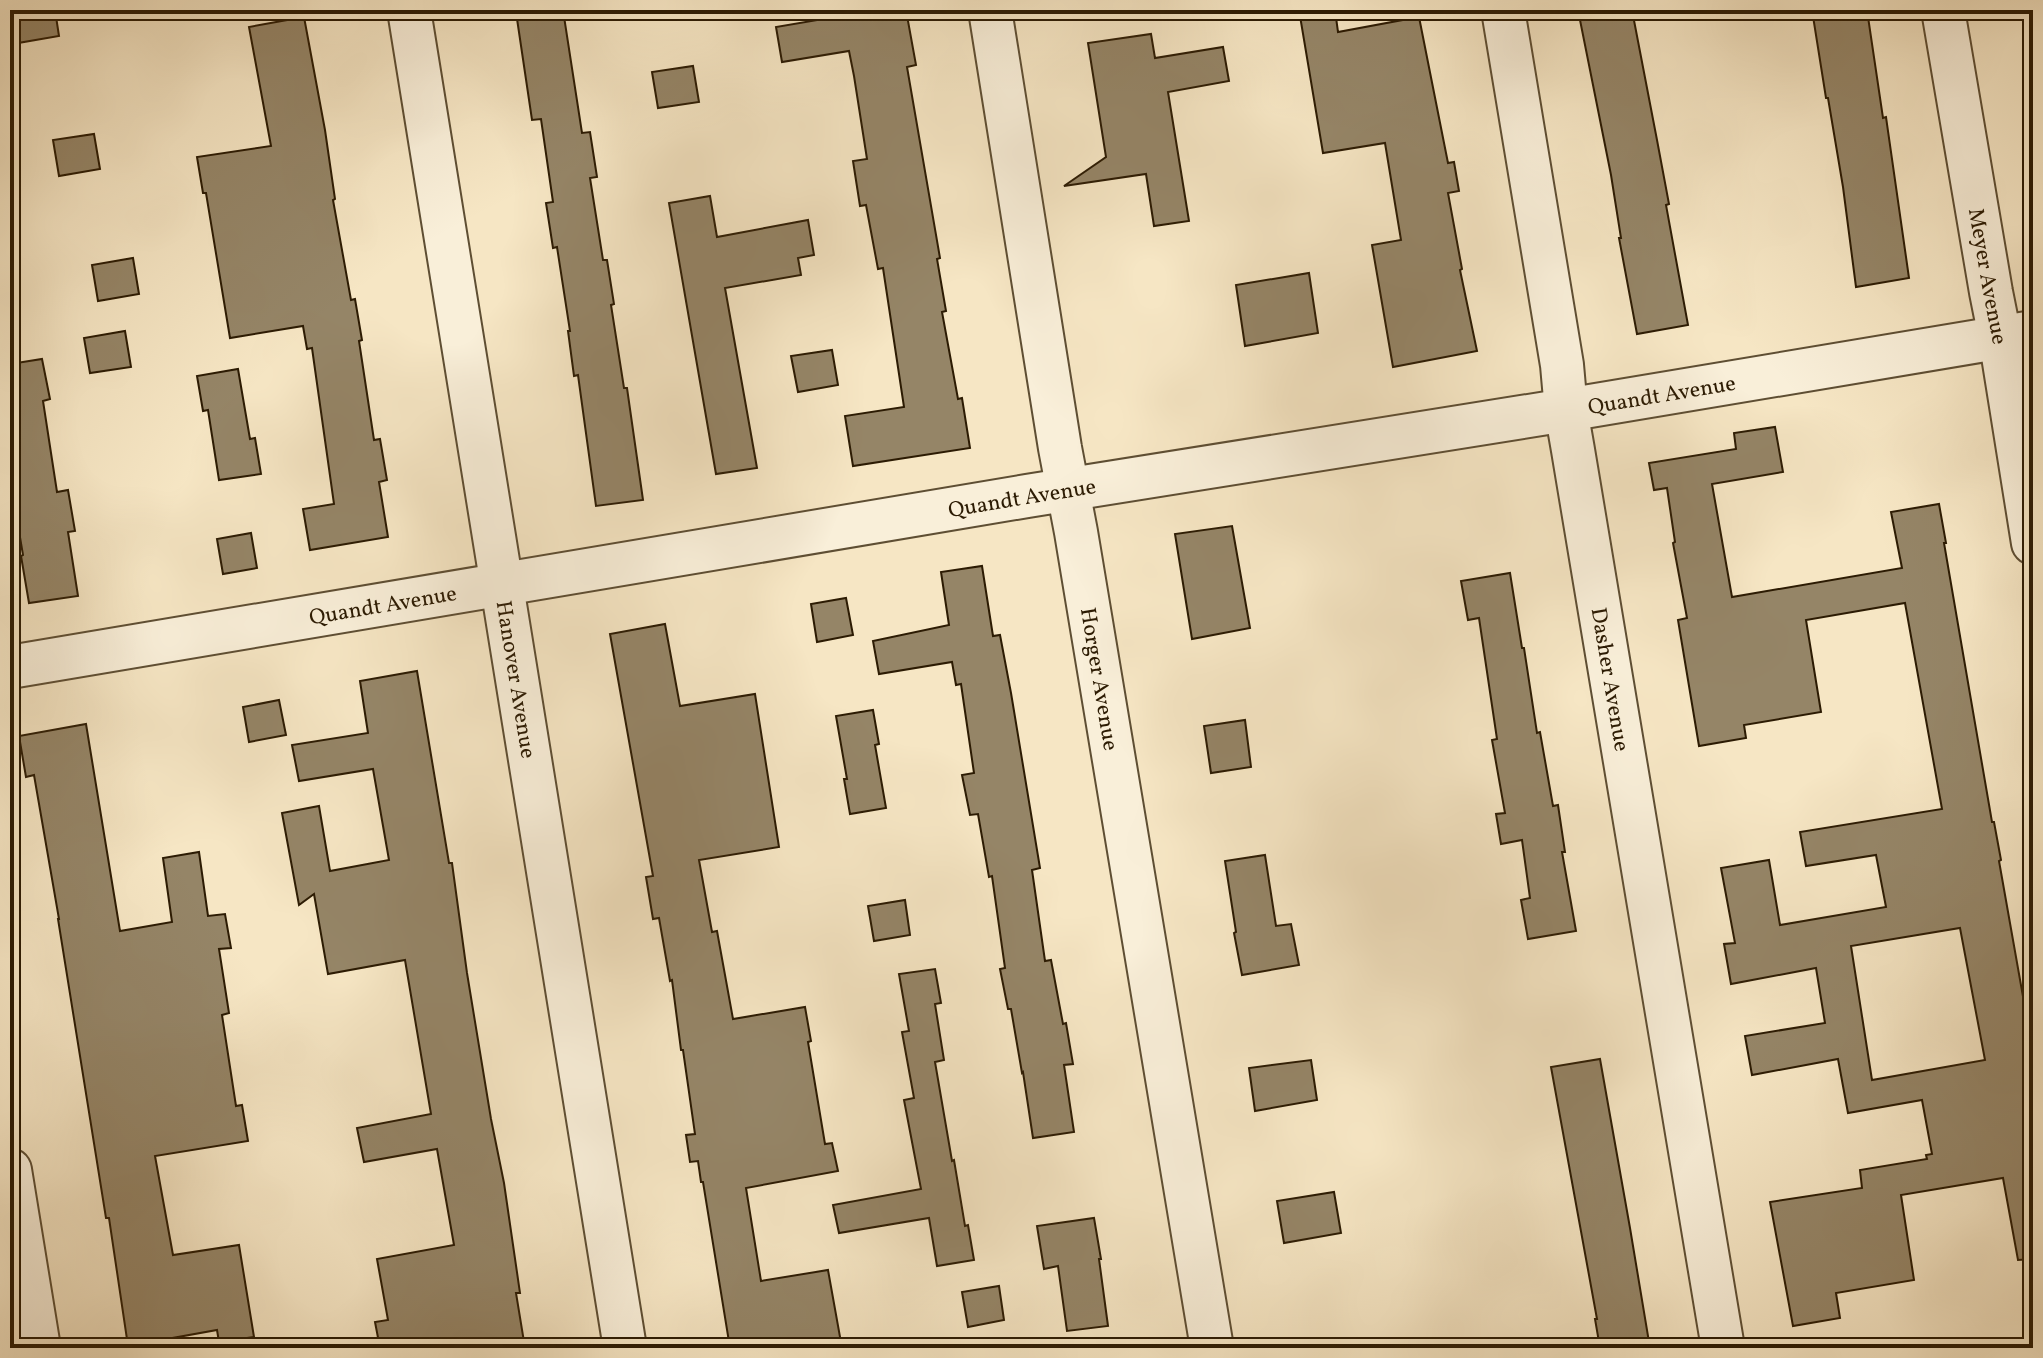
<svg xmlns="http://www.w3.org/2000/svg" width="2043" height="1358" viewBox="0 0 2043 1358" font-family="Vollkorn,serif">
  <rect width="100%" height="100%" fill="#f6e6c4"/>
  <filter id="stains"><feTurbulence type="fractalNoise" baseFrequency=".0025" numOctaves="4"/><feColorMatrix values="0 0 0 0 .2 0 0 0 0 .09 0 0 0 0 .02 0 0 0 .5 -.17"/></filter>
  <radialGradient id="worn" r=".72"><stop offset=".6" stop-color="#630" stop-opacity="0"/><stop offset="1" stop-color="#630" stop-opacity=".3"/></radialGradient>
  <!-- building -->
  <g fill="#958567" stroke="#2c1b03" stroke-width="2" fill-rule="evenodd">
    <polygon points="13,10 55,10 59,36 18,43"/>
    <polygon points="531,10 563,10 582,133 590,132 597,177 590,178 603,260 607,260 614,304 611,305 624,388 627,388 643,500 596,506 578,375 574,376 568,331 570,331 557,247 553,248 546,203 553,202 541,119 532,120 516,12"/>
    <polygon points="840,10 906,10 916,65 907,67 940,258 937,259 946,311 942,312 958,399 962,398 970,448 853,466 845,416 904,407 883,268 878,269 866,205 860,206 853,161 867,159 854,76 849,51 782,62 776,27 841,16"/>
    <polygon points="1299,10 1335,10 1338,32 1419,17 1448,163 1454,162 1459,191 1448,193 1462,269 1460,270 1477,351 1393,367 1372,245 1401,240 1385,143 1323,153"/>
    <polygon points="1578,10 1632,10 1657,140 1669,204 1666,205 1688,325 1637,334 1619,238 1621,238 1611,175"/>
    <polygon points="1812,10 1867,10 1883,118 1886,117 1909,278 1856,287 1843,187 1828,98 1826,98"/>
    <polygon points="304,17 325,130 335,199 333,200 351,300 355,299 362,340 359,341 374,440 380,439 387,480 379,482 388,537 310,550 303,509 334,504 312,348 307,349 303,326 230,338 206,193 203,193 197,157 271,146 249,27"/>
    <polygon points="1151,34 1155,58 1223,47 1229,81 1168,92 1189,221 1154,226 1146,174 1064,186 1106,157 1088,43"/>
    <polygon points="693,66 699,102 658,108 652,72"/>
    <polygon points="94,134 100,169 59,176 53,140"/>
    <polygon points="710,196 717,237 808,220 814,255 798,258 801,275 725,288 757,468 716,474 669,203"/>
    <polygon points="133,258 139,294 98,301 92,265"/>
    <polygon points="1309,273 1318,333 1245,346 1236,285"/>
    <polygon points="125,331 131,367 90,373 84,338"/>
    <polygon points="832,350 838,385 798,392 791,356"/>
    <polygon points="42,359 50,399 43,401 57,492 68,490 75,531 68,532 78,596 29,603 21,556 23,555 10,478 10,364"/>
    <polygon points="238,369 250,439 255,438 261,474 219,480 208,410 203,411 197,376"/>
    <path d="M 1775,427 L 1783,472 L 1712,484 L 1732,597 L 1902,568 L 1891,512 L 1939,504 L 1946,543 L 1944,543 L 1992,822 L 1994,822 L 2001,860 L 1999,861 L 2033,1053 L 2033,1259 L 2018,1260 L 2003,1178 L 1901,1195 L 1914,1280 L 1836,1293 L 1840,1318 L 1793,1326 L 1770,1202 L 1862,1188 L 1860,1170 L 1927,1159 L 1926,1155 L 1932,1154 L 1922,1100 L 1848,1113 L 1838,1059 L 1752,1075 L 1745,1036 L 1825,1023 L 1816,968 L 1731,984 L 1724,944 L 1735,943 L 1721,868 L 1769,860 L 1780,925 L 1886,907 L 1876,855 L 1806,866 L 1800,832 L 1942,809 L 1905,603 L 1806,620 L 1821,712 L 1744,725 L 1746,738 L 1699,746 L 1678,620 L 1687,618 L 1673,543 L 1675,542 L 1667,488 L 1654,490 L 1649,463 L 1736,449 L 1734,433 ZM 1960,928 L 1985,1060 L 1872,1080 L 1851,946 Z"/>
    <polygon points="1232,526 1250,628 1192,639 1175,534"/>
    <polygon points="251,533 257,568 223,574 217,539"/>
    <polygon points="982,566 993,636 1000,635 1011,693 1040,868 1032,870 1045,961 1051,960 1063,1024 1066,1023 1073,1064 1064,1065 1074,1132 1033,1138 1023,1072 1022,1073 1011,1009 1008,1009 1000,969 1005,968 992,876 989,877 978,814 970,815 962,775 974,773 961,684 956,685 952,662 879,674 873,641 949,625 941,572"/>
    <polygon points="1510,573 1522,648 1524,648 1537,733 1540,732 1553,806 1558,805 1565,852 1562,852 1576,931 1528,939 1521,900 1530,898 1522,840 1501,844 1496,814 1505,813 1492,740 1497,739 1479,618 1468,620 1461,581"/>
    <polygon points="846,598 853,635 817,642 811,604"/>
    <polygon points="665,624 680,706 755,694 779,847 699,860 712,932 717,931 733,1019 805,1007 811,1041 808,1042 825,1144 832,1143 838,1171 746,1188 761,1281 828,1270 842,1348 730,1348 703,1182 701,1182 698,1161 690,1162 686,1135 695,1134 683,1050 681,1050 672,980 670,981 659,918 653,919 646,877 653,876 610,634"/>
    <polygon points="417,671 449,863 452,863 467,973 491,1119 504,1183 520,1293 516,1293 525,1348 380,1348 375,1322 388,1320 377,1259 454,1245 437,1149 364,1162 357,1128 431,1114 405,960 328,974 314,894 299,905 282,813 319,806 330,871 389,860 373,769 299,781 292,745 368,733 360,681"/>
    <polygon points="279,700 286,735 249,742 243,707"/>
    <polygon points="873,710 879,744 875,745 886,808 850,814 844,779 847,779 836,716"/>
    <polygon points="1245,720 1251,767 1211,773 1204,726"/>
    <polygon points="86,724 120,931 172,922 163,858 199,852 208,916 225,914 231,948 219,949 229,1013 222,1015 236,1106 242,1105 248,1141 155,1156 173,1255 239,1245 254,1337 219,1342 217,1330 128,1346 109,1218 106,1218 58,919 59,919 34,775 26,777 19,736"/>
    <polygon points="1265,855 1276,926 1291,924 1299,965 1242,975 1234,933 1236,932 1225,861"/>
    <polygon points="905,900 910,935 874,941 868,906"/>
    <polygon points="935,969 941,1003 935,1004 944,1060 935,1062 952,1161 954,1160 965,1226 968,1225 974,1260 937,1266 929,1218 839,1233 833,1205 921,1189 904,1100 914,1098 902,1032 909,1031 899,974"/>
    <polygon points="1600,1059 1630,1228 1650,1348 1600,1348 1595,1319 1597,1319 1551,1067"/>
    <polygon points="1311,1060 1317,1100 1255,1111 1249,1068"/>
    <polygon points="1334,1192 1341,1233 1284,1243 1277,1201"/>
    <polygon points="1094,1218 1101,1259 1099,1259 1108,1326 1067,1331 1058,1266 1044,1269 1037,1226"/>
    <polygon points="999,1286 1004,1320 968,1327 962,1292"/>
  </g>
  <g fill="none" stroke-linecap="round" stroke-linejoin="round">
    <!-- minor casing -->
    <g stroke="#5e4e33" stroke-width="46">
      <g id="minor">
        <path id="s1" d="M 409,10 L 625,1348"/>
        <path id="s2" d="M 990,10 L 1060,448 L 1076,532 L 1212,1348"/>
        <path id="s3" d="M 1503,10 L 1562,365 L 1566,410 L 1573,450 L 1723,1348"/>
        <path id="s4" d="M 1943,10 L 1991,292 L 2000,337 L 2033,543"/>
        <path id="s5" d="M 10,667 L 1027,496 L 1566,410 L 2033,332"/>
        <polyline points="10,1170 39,1348"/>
      </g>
    </g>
    <!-- minor -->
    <use href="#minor" stroke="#f9efd9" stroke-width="42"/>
  </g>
  <g text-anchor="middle" stroke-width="6" stroke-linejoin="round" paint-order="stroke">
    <!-- street labels -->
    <g font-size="22" fill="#2c1b03" stroke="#f9efd9">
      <text dy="8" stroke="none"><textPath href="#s4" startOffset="270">Meyer Avenue</textPath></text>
      <text dy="8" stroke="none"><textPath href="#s5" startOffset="1674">Quandt Avenue</textPath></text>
      <text dy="8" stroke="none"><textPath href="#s5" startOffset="1026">Quandt Avenue</textPath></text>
      <text dy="8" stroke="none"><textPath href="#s5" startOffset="378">Quandt Avenue</textPath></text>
      <text dy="8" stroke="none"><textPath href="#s1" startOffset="678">Hanover Avenue</textPath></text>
      <text dy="8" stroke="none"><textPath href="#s2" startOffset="678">Horger Avenue</textPath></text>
      <text dy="8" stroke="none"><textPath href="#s3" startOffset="678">Dasher Avenue</textPath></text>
    </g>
  </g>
  <!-- margin -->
  <rect width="2043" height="1358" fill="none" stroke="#f6e6c4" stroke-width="40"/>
  <rect x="12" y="12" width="2019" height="1334" fill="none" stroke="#2c1b03" stroke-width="4"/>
  <rect x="20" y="20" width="2003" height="1318" fill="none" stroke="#2c1b03" stroke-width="2"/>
  <rect width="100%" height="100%" filter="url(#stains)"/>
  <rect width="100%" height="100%" fill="url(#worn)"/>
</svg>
